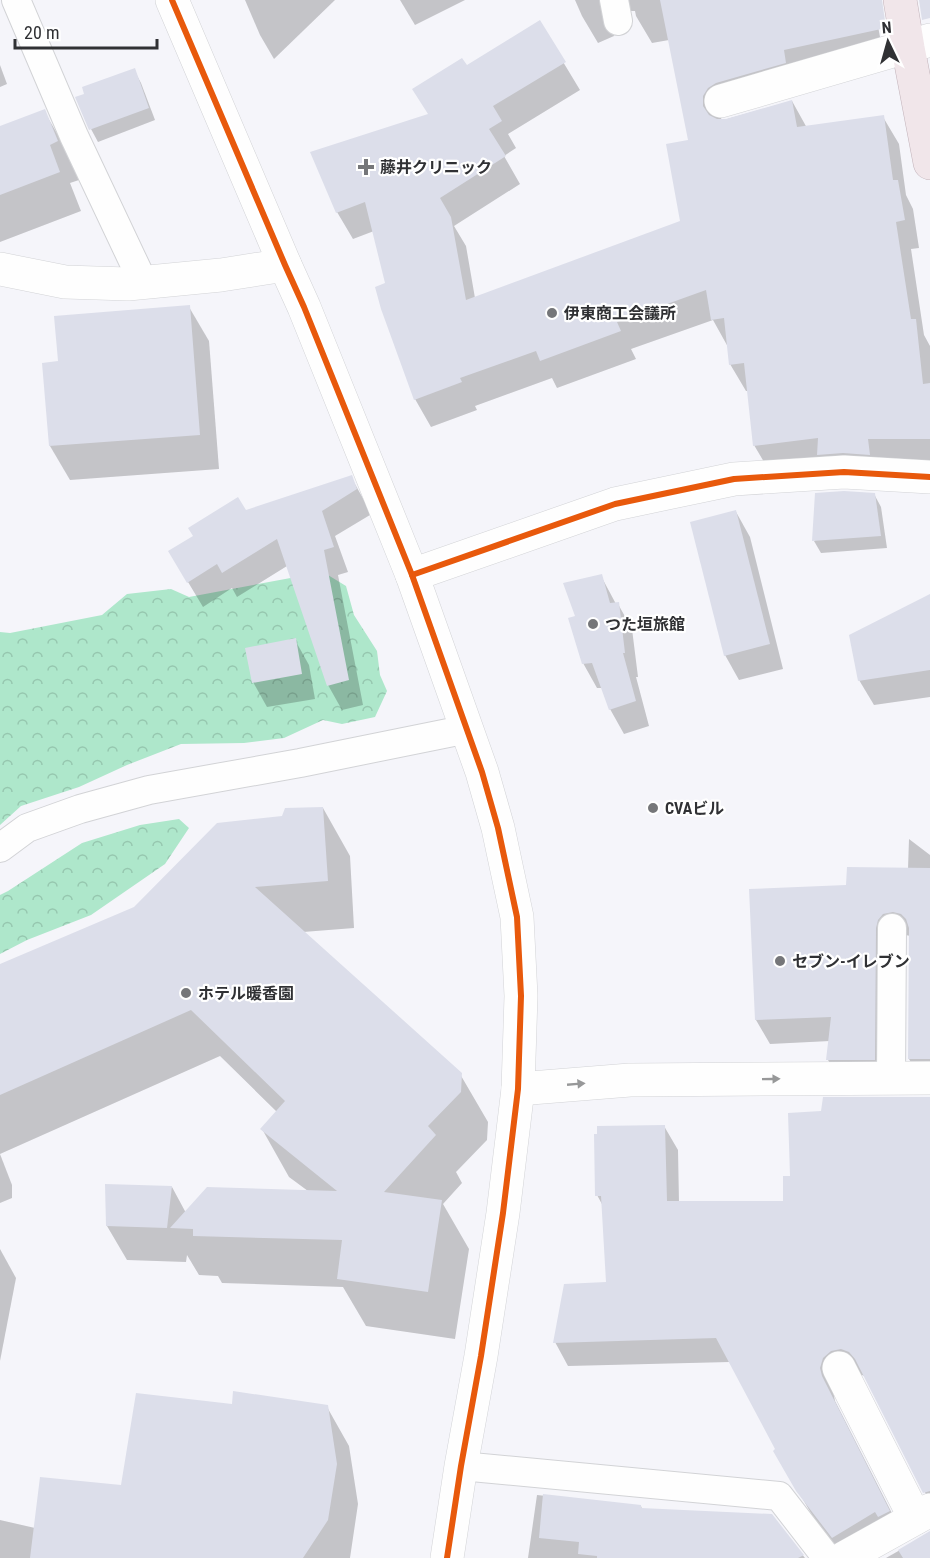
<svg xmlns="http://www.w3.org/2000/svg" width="930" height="1558" viewBox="0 0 930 1558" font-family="'Roboto Condensed','Noto Sans JP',sans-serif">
  <defs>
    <pattern id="forest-crowns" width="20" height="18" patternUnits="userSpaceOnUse" patternTransform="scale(1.5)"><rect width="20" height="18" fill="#aee7cb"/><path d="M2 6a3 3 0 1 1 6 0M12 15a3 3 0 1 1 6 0" fill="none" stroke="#96c7af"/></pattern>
  </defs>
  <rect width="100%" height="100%" fill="#f5f5fa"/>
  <!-- forest -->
  <g fill="url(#forest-crowns)">
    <polygon points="323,572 346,586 354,615 377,651 380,675 387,691 375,717 342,724 323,720 284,738 244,743 181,744 127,765 79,787 21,806 0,825 0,632 10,633 102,615 127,594 171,589 189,597"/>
    <polygon points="179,819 189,828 165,864 91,915 27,940 0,954 0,895 8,891 82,843 140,825"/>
  </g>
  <!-- shadow -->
  <g fill="#0003">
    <polygon points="245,0 335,0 274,59 260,35"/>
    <polygon points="400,0 465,0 415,25"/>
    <polygon points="575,0 873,0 884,58 723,115 720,121 792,101 807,128 883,117 899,144 906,195 913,209 919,248 911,249 924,335 930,346 930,466 770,472 754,445 749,391 746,391 730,364 728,347 713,320 631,349 636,359 557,388 552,378 475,406 477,410 431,427 415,399 374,231 353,239 337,212 429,115 466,67 539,22 580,90 508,134 516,148 504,156 520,184 454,226 466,246 475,298 682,222 690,141 669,40 652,43 636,16 635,11 628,11 614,22 614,36 598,43 582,16"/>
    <polygon points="0,65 7,84 0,87"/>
    <polygon points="134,70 141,83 155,120 98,142 91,129"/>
    <polygon points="44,111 66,149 79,180 70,183 81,211 0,242 0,128"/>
    <polygon points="189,307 209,341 219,469 70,480 50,446 59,363"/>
    <polygon points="351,477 365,502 370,515 335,536 348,572 338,575 363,705 342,710 328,685 287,566 237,597 232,588 203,607 170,552 245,512"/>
    <polygon points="874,494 881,507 887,548 821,553 814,541"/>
    <polygon points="736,512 750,537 783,669 739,680 725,655"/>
    <polygon points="601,576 616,604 618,604 632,629 638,677 636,677 649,726 624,734 610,709 602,688 597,688 583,663 577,618"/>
    <polygon points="930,607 930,697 874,705 859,680"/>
    <polygon points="295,640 309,665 315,699 267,707 253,682"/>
    <polygon points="323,808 350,856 354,928 303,932 460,1074 488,1122 487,1140 456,1172 462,1183 443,1204 469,1249 455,1339 366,1326 343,1287 222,1283 218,1276 199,1275 187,1255 186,1262 127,1260 107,1226 172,1187 186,1213 308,1191 289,1177 262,1129 277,1112 220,1056 0,1154 0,965 135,908 283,818"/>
    <polygon points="909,839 930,855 930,1083 923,1083 909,1059 910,936 906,935 887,1083 842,1083 828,1060 830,1041 770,1044 756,1020 750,891 848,886 908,869"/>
    <polygon points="930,1098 930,1502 865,1376 855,1373 833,1391 835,1401 903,1535 845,1558 812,1515 775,1451 777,1450 730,1362 568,1366 555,1342 608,1284 603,1206 597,1195 664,1126 678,1150 679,1203 785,1202 792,1178 823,1113"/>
    <polygon points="0,1154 12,1185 12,1198 0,1203"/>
    <polygon points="0,1249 16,1278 0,1361"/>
    <polygon points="233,1405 327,1407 349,1446 358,1504 350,1558 0,1558 0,1520 35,1528 122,1487"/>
    <polygon points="537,1495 641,1506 642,1509 771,1515 805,1558 528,1558"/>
    <polygon points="930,1533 930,1558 886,1558"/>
  </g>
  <!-- building -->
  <g fill="#dcdeea">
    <polygon points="660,0 882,0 886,28 784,50 786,63 716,83 708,88 703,96 703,106 709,115 717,119 726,119 792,100 797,127 884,115 893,180 898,180 905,220 896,222 911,319 916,319 923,384 930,383 930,439 868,439 870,455 843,453 817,455 818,438 753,446 744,363 729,365 724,318 711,320 706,290 617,322 621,331 540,361 536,351 460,378 462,382 414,400 381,309 375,287 385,283 365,202 336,213 310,152 428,114 412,89 462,58 467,65 540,20 566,62 493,106 502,121 489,129 506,156 440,198 451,217 466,300 680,221 666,144 688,140"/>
    <polygon points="919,0 930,0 930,18 922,20"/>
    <polygon points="135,68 149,108 89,130 75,97 84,94 82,87"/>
    <polygon points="45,109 58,141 50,145 60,172 0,195 0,126"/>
    <polygon points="190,305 200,435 49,446 42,363 58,361 54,316"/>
    <polygon points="352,475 357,489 322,511 334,547 324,550 349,680 327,686 277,539 222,573 217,564 187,583 168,551 193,536 188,528 238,497 246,510"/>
    <polygon points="844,491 875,493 881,536 812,541 815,493"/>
    <polygon points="736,510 770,644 724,656 690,522"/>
    <polygon points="602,574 610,603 619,602 625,653 623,653 636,701 609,710 592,663 582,664 568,618 575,616 563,583"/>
    <polygon points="930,594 930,670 858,681 849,635"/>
    <polygon points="296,638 302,674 252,683 245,648"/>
    <polygon points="323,807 328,881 255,887 462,1073 461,1092 428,1126 436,1135 384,1192 442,1200 428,1292 337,1279 342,1240 193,1236 193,1229 170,1228 207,1187 337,1191 260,1129 285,1101 191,1010 0,1095 0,964 134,907 217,823 282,816 285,808"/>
    <polygon points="847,867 930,868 930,1059 908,1059 909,928 906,919 901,914 893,912 883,914 878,920 876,928 875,1060 826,1060 831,1017 755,1020 749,889 846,885"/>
    <polygon points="823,1097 930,1097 930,1491 923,1493 855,1359 849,1352 841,1349 831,1351 823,1358 820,1368 822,1376 890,1511 878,1517 875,1512 832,1538 796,1491 773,1451 775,1449 716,1338 553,1343 564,1284 606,1282 601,1196 595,1196 594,1134 597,1134 597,1126 665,1125 667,1201 783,1201 783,1176 790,1176 788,1113 821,1111"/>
    <polygon points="105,1184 172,1186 167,1228 106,1226"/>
    <polygon points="233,1391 328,1405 337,1464 328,1520 303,1558 30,1558 40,1477 121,1485 136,1393 232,1404"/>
    <polygon points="543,1494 641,1505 641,1508 772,1514 804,1555 798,1558 597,1558 597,1556 578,1554 579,1542 539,1538"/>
    <polygon points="930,1531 930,1558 903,1558 898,1550"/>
  </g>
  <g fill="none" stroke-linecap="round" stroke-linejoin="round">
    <!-- service casing -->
    <g stroke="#d2d3d6" stroke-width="30">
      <g id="service">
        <polyline points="16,0 74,136 143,282"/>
        <polyline points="614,0 618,21"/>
        <polyline points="0,848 27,828 80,809 149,790 300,763 468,729"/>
        <polyline points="891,1078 892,928"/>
        <polyline points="461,1466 779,1496 827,1558"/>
      </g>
    </g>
    <!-- minor casing -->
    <g stroke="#d2d3d6" stroke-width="34">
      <g id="minor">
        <polyline points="721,101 930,40"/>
        <polyline points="0,269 65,282 128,284 221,275 285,265"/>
        <polyline points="412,575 615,504 734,479 844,472 930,477"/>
        <polyline points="518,1089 630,1080 930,1078"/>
        <polyline points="839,1368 915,1518"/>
        <polyline points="844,1558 930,1510"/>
      </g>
    </g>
    <!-- tertiary casing -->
    <g stroke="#d2d3d6" stroke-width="34">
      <polyline id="tertiary" points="172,0 285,265 304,307 412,575 482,772 498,828 517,917 521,996 518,1089 503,1213 481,1356 461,1466 447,1558"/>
    </g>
    <!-- trunk casing -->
    <g stroke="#c3b4bb" stroke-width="34">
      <polyline id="trunk" points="900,0 908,48 930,163"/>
    </g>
    <!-- service -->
    <use href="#service" stroke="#fefefe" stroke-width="28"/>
    <!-- minor -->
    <use href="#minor" stroke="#fefefe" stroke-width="33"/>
    <!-- tertiary -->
    <use href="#tertiary" stroke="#fefefe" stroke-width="33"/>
    <!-- trunk -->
    <use href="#trunk" stroke="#f1e6ea" stroke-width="33"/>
    <!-- cycleway casing -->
    <g stroke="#fff" stroke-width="10">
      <g id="cycleway">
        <polyline points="172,0 285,265 304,307 412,575 482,772 498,828 517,917 521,996 518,1089 503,1213 481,1356 461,1466 447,1558"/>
        <polyline points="412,575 615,504 734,479 844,472 930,477"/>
      </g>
    </g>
    <!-- cycleway -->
    <use href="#cycleway" stroke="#e8590c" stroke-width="6"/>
  </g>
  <!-- one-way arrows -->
  <defs><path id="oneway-solid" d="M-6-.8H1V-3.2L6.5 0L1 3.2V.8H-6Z" transform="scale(1.5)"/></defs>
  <g fill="#979899">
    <use href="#oneway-solid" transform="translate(771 1079) rotate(-1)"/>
    <use href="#oneway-solid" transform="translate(576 1084) rotate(-5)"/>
  </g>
  <!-- markers -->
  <g fill="#757679" stroke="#fff" stroke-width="2">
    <path d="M363 158h6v6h6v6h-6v6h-6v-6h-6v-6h6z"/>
    <circle cx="552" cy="313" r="6"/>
    <circle cx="593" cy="624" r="6"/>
    <circle cx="653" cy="808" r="6"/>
    <circle cx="780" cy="961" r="6"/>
    <circle cx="186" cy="993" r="6"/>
  </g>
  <g text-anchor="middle" stroke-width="4.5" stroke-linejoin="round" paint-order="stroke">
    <!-- poi labels -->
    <g font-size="16" font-weight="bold" fill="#303134" stroke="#fff" text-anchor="start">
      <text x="380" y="173">藤井クリニック</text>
      <text x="564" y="319">伊東商工会議所</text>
      <text x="605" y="630">つた垣旅館</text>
      <text x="665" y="814">CVAビル</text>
      <text x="792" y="967">セブン-イレブン</text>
      <text x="198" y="999">ホテル暖香園</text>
    </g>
  </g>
  <!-- north arrow -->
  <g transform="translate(888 42) rotate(355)" stroke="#ffffff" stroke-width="4.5" paint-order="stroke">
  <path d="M0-4.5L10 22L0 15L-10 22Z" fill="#303134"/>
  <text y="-9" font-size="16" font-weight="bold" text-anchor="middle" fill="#303134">N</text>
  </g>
  <!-- scale -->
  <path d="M15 39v9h142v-9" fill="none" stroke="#303134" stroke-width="3"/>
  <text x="24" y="39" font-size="18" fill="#303134" stroke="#ffffff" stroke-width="4.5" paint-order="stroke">20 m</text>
</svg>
